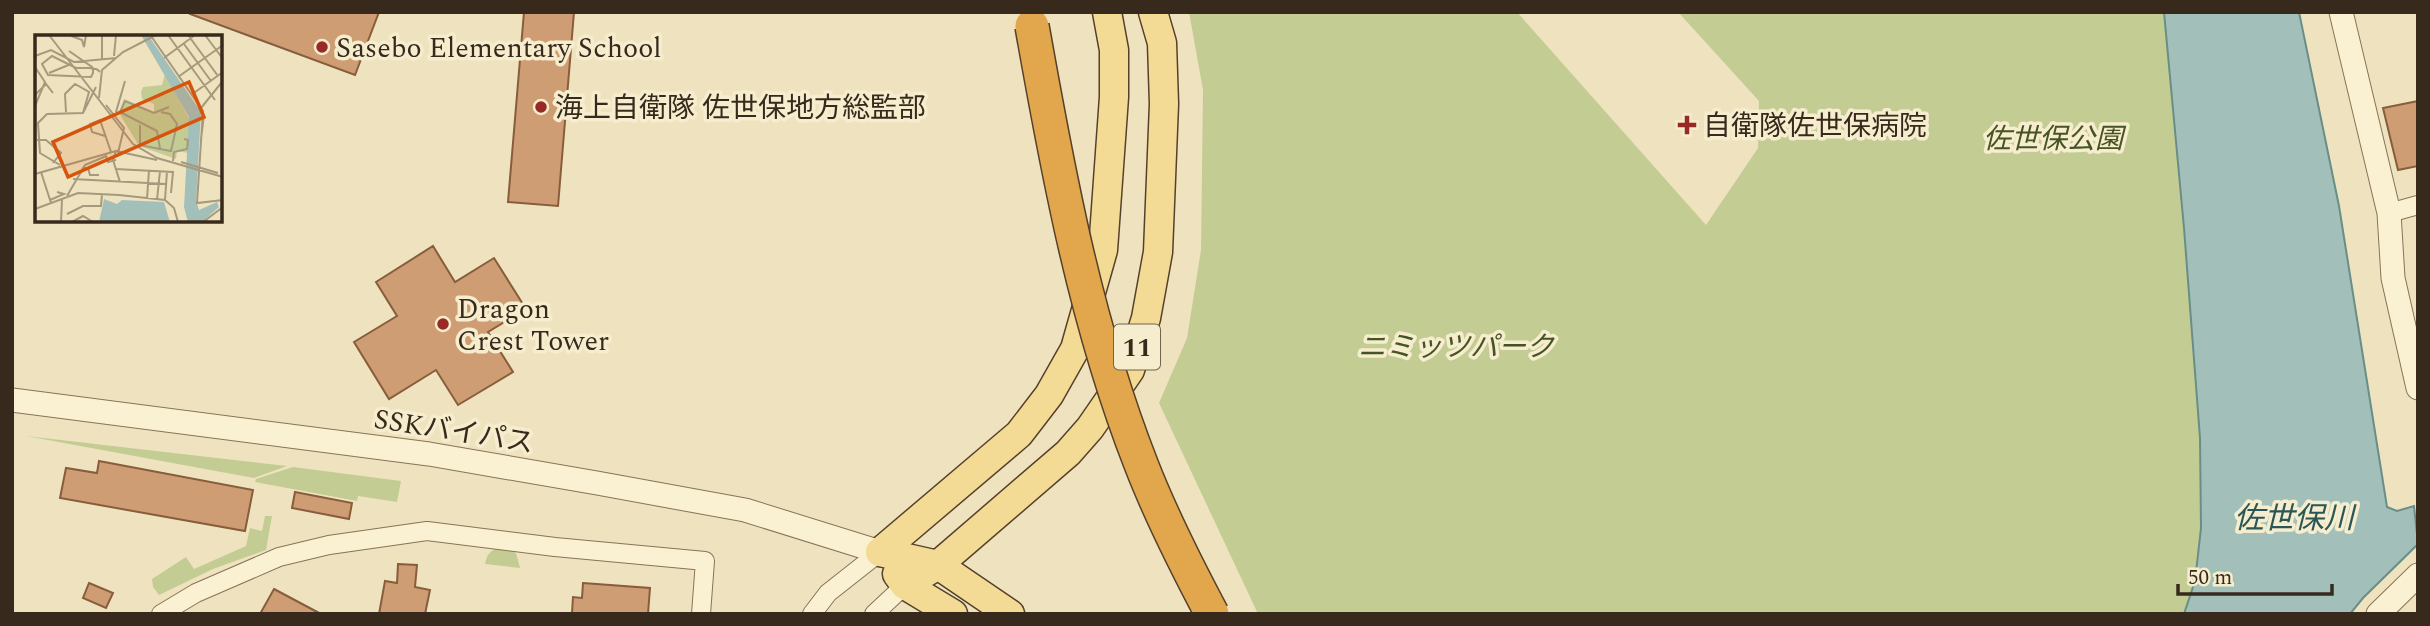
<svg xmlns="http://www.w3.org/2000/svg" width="2430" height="626" viewBox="0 0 2430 626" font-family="Spectral,'Noto Sans JP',serif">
  <rect width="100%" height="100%" fill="#efe3bf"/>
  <!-- green -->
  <g fill="#c3cd93">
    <polygon points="1189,12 1517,12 1706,225 1758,148 1759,101 1678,12 2164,12 2184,228 2200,438 2201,528 2195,581 2184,614 1258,614 1159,403 1187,338 1201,250 1203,90"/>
    <polygon points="26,436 287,466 254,478"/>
    <polygon points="293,467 401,481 397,502 358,496 357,501 255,482 256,479"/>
    <polygon points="265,516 272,516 266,550 213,569 159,595 153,587 152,579 186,557 194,569 246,546 250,528 262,531"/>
    <path d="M 498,548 L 509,549 L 516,553 L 520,568 L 485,564 C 487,555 489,551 498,548 Z"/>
  </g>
  <!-- water -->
  <polygon fill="#a2c0b9" stroke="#698e87" stroke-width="2" points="2164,12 2299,12 2339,206 2387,507 2397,511 2414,506 2418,544 2363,598 2350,614 2184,614 2195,581 2201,528 2200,438 2184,228"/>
  <!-- building -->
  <g fill="#ce9d73" stroke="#885d3c" stroke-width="2">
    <polygon points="191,12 379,12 355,75 190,14"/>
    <polygon points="524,12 574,12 558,206 508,202"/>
    <polygon points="2418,101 2418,166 2398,170 2383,108"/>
    <polygon points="433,246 455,282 494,258 526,309 488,332 513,372 458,405 436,370 389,399 354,342 397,316 376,282"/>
    <polygon points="99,461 253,490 245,531 60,498 66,468 97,473"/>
    <polygon points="295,492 352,503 349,519 292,508"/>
    <polygon points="398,564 417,565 415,587 430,590 425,614 379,614 385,581 397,583"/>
    <polygon points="89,583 113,593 106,608 83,598"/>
    <polygon points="583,583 650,588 648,614 572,613 573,597 582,598"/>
    <polygon points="274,589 321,614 260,614"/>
  </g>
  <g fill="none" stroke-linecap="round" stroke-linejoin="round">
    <!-- minor casing -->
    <g stroke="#887357" stroke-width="20">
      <g id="minor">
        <polyline points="2389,213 2418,205"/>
        <polyline points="161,614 196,593 279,557 329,545 427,531 555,547 705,561 701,614"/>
        <polyline points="812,614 828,593 880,552"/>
        <polyline points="874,614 905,585"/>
      </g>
    </g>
    <!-- tertiary casing -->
    <g stroke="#887357" stroke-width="25">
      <g id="tertiary">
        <polyline points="2341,12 2389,213 2393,278 2418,388"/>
        <polyline points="12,400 429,454 597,483 745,510 880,552"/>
        <polyline points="2378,614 2418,575"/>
      </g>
    </g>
    <!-- primary casing -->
    <g stroke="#55412b" stroke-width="31">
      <g id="primary">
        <polyline points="880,552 1019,434 1049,395 1075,349 1103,250 1114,97 1114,50 1107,12"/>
        <polyline points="880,552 938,565 1010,614"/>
        <polyline points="897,574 905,585 953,614"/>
        <polyline points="905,585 938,565 1068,453 1090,428 1130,370 1146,318 1158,252 1164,104 1162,43 1153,12"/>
      </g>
    </g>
    <!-- minor -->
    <use href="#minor" stroke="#faf0d2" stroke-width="18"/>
    <!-- tertiary -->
    <use href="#tertiary" stroke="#faf0d2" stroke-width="23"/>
    <!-- primary -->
    <use href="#primary" stroke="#f4db95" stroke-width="28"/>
    <!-- motorway-bridge casing -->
    <g stroke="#55412b" stroke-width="36" stroke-linecap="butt">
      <path id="motorway-bridge" d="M 1032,26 C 1058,173 1086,324 1141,464 C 1161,516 1186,565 1212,614"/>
    </g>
    <!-- motorway-bridge -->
    <use href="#motorway-bridge" stroke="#e2a74c" stroke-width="33"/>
  </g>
  <!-- markers -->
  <g fill="#982a25" stroke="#f6ecce" stroke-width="2.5">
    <circle cx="322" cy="47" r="7"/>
    <circle cx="541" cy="107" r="7"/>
    <path d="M1683.5 114.5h7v7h7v7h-7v7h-7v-7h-7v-7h7z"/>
    <circle cx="443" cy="324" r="7"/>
  </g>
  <g text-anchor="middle" stroke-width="7" stroke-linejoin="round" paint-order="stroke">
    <!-- shield labels -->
    <rect fill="#f6ecce" stroke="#706451" stroke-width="2" x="1114" y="324.5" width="46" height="45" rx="5"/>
    <g font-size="26" font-weight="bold" fill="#372a1c">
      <text x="1137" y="356">11</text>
    </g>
    <!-- poi labels -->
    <g font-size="28" fill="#372a1c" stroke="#f6ecce" text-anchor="start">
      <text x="336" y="57">Sasebo Elementary School</text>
      <text x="555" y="117">海上自衛隊 佐世保地方総監部</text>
      <text x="1703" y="135">自衛隊佐世保病院</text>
      <text x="457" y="318">Dragon<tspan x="457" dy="32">Crest Tower</tspan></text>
    </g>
    <!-- park labels -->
    <g font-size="28" font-style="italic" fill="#455422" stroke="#f6ecce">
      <text x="2053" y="148">佐世保公園</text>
      <text x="1456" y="356">ニミッツパーク</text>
    </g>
    <!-- street labels -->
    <g font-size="28" fill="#372a1c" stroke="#f6ecce">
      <text transform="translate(454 430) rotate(9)" y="10">SSKバイパス</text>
    </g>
    <!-- water labels -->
    <g font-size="30" font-style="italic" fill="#2a5756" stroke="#f6ecce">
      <text x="2294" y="528">佐世保川</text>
    </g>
  </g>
  <!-- overview -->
  <g transform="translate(35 35)">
    <rect width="187" height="187" fill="#efe3bf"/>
    <path d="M 130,39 L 155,85 L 153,118 L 142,116 L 141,124 L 104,111 L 84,78 L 89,64 L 119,77 L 119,69 L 107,64 L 106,57 L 108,52 L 127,50 Z" fill="#c3cd93"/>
    <path d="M 106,0 L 113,0 L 166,77 L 161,166 L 164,175 L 182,167 L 184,172 L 167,187 L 153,187 L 149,172 L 154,82 ZM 69,164 L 82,169 L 87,165 L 129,167 L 135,187 L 64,187 Z" fill="#a2c0b9"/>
    <path fill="none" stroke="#a5997e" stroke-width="2" d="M 14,0 L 98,109 L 122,123 L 188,142M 34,0 L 47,5 L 49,12 L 51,0M 67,0 L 67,26M 133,0 L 180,65M 153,0 L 183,41M 170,0 L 188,24M 116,1 L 168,76 L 162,168 L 188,165M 149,9 L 176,46M 34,16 L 57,32 L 58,34 L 58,38 L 56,42 L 13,40 L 7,29 L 17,21 L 41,33 L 54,33 L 61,34 L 63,35 L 65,37M 0,21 L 16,15 L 39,27 L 81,23M 79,21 L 81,0M 129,23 L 160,0M 0,32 L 10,47 L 0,71M 14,38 L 36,29M 143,42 L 188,10M 0,60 L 11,49 L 18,58M 156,60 L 188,37M 64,63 L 67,35 L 88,17 L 121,0M 71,70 L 89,93 L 83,118M 166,73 L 187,47M 31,77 L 30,59 L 40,49 L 54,57 L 48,78M 81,77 L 90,46M 126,77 L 135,79 L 142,89 L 136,116 L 125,114 L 122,96 L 85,77 L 90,66 L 119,78 L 134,72M 105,90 L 105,110 L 125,114M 70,101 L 57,97 L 55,89 L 65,85 L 76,117M 166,104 L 169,80M 2,105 L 11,105 L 26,118 L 18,128M 81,116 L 122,125M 138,126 L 139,117 L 152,114 L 153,105 L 149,104M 146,127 L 183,138M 25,130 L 5,118 L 3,88 L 12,79 L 48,78 L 61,52M 80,134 L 138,137 L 136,158M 6,137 L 16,168M 0,139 L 81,116 L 78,125 L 85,147M 45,139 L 48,133 L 53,133 L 55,140 L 64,140M 38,144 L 131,149M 32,161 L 50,130 L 71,121 L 73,127 L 81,125M 112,164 L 114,135M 15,165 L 29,159 L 22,157M 122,165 L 125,136M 130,165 L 132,136M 0,174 L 43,158 L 84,160 L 130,165 L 139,173 L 143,187M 32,179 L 48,171 L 66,171 L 67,159M 26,187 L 27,164M 37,187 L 48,181 L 58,187M 168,187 L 188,172"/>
    <path fill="#d6540e" fill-opacity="0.15" stroke="#d6540e" stroke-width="3.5" d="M 154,47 L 169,82 L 33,142 L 18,107 Z"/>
    <rect width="187" height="187" fill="none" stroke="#372a1c" stroke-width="3.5"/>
  </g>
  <!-- border -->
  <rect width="2430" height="626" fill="none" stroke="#372a1c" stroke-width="28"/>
  <!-- scale -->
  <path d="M2178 584v10h154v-10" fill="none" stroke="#372a1c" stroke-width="3.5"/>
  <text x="2188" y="584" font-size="21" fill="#372a1c" stroke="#f6ecce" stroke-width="5" paint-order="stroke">50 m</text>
</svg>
